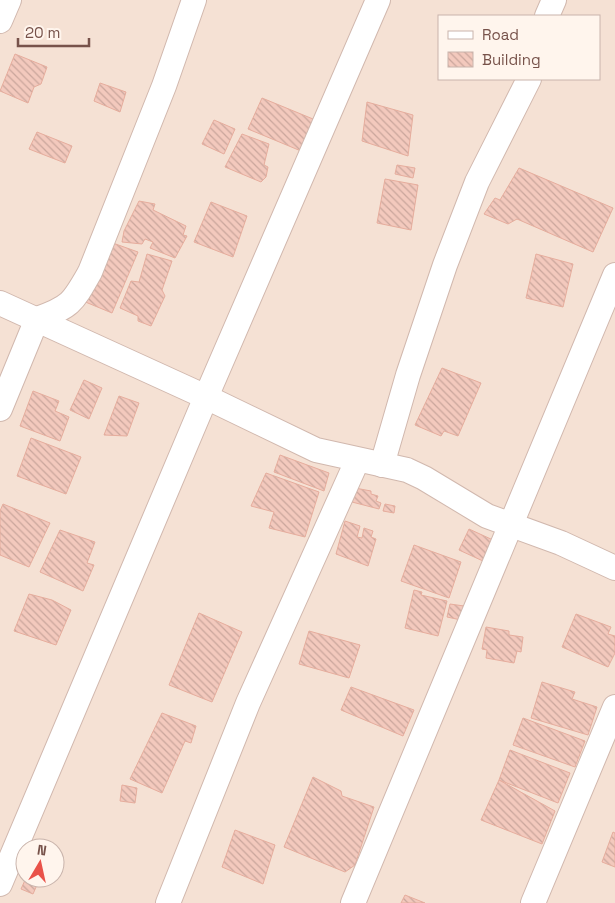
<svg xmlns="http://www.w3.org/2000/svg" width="615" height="903" viewBox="0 0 615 903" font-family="'Space Grotesk',sans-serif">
  <defs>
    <pattern id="building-back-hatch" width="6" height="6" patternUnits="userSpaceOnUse" patternTransform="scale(1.25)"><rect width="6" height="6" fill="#f3c9bd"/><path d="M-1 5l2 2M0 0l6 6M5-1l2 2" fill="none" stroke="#caa69c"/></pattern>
  </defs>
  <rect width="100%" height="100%" fill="#fdf0e6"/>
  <!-- residential -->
  <path fill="#f5e1d4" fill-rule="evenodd" d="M 0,0 L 615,0 L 615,903 L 0,903 ZM 439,16 L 599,16 L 599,79 L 439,79 ZM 25,848 L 55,848 L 55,878 L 25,878 Z"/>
  <!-- building -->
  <g fill="url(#building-back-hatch)" stroke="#e6ad9d">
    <polygon points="15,54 47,67 41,84 34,87 28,103 0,91"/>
    <polygon points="100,83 126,92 120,112 94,101"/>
    <polygon points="262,98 313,119 311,135 301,151 248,129"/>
    <polygon points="367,102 413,115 408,156 362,141"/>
    <polygon points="214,120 235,129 224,154 202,144"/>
    <polygon points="37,132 72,146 65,163 29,149"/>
    <polygon points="242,134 269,144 264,165 268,167 266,177 261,182 225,167"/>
    <polygon points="397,165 415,168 413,178 395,174"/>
    <polygon points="519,168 613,208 593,252 517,219 508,224 484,214 495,198 500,200"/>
    <polygon points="385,179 418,185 411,230 377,223"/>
    <polygon points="139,201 155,204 153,210 186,226 183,235 187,236 175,258 150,248 153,242 145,239 142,244 122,242 124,231"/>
    <polygon points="211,202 247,216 233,257 194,242"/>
    <polygon points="110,242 138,252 112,313 83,301"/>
    <polygon points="147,254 172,261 162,290 165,296 151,326 138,321 138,316 120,308 131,281 139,282"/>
    <polygon points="536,254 573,264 563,307 526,298"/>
    <polygon points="442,368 481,383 458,436 444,431 441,436 415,425"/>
    <polygon points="84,380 102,388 89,419 70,410"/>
    <polygon points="33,391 59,401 55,411 69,417 60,441 20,426"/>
    <polygon points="119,396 139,403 127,436 104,435"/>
    <polygon points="31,438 81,457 66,494 17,476"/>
    <polygon points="280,455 329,473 324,491 274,472"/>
    <polygon points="266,473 319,492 305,537 269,528 274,512 251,506"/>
    <polygon points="355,488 371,491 371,494 378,496 376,501 381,503 379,509 352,502"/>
    <polygon points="3,504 50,523 29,567 0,555 0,511"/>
    <polygon points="385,504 395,506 394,513 383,511"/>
    <polygon points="345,521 360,526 357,537 362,538 364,528 373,531 371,537 376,539 368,566 336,554"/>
    <polygon points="469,529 493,540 483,561 459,550"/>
    <polygon points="60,530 95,542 87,563 94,565 83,591 40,572"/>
    <polygon points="414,545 461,562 449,598 401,581"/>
    <polygon points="414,590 422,592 421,595 447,601 438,636 405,628"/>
    <polygon points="29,594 52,600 71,610 56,645 14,631"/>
    <polygon points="450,604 464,606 461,620 447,617"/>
    <polygon points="199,613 242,632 212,702 169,685"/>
    <polygon points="576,614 611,627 608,634 615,636 615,653 608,667 562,647"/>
    <polygon points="486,627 509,631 509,635 523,637 521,652 517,651 514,663 486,658 487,650 482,649"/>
    <polygon points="309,631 360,645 349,678 299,664"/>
    <polygon points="542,682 575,692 572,699 597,707 588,735 531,718"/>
    <polygon points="351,687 414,710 403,736 341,710"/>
    <polygon points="162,713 196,726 191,743 185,741 162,793 130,779"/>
    <polygon points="523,718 585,741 575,767 513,745"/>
    <polygon points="510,750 570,773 558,803 499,780"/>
    <polygon points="313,777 341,791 342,796 374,807 355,865 345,872 284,847"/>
    <polygon points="499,780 555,811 542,844 481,820"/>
    <polygon points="122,785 137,788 135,803 120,801"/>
    <polygon points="235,830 275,845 263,884 222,867"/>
    <polygon points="613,832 615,833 615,867 602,862"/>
    <polygon points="26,878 40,878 33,894 21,889"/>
    <polygon points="405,895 425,903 401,903"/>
  </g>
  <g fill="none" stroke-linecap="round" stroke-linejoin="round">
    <!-- minor casing -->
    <g stroke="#d1b8ae" stroke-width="26">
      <g id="minor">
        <polyline points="547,16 554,0"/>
        <polyline points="0,21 9,0"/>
        <polyline points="0,303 206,397 316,450 407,470 424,478 487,516 561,543 615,568"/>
        <path d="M 0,409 L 37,319 C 71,307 73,302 90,272 L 164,86 L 194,0"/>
        <polyline points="382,465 408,375 445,265 477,182 529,79"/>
        <polyline points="0,884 206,397 378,0"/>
        <polyline points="168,903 248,703 357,461"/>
        <polyline points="353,903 615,275"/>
        <polyline points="533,903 615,707"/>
      </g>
    </g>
    <!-- minor -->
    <use href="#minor" stroke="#fff" stroke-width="24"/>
  </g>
  <!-- legend -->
  <rect x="438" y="15" width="162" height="65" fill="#fff5ed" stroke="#c9b4ac"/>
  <rect x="448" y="31" width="25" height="8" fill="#ffffff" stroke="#c9b4ac"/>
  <text x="482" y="40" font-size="15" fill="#77524a">Road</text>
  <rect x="448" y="52" width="25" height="15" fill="url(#building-back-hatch)" stroke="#c9b4ac"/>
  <text x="482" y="65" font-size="15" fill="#77524a">Building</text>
  <!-- north arrow -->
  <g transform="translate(40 863) rotate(9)"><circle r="24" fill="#fff5ed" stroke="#c9b4ac"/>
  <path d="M0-4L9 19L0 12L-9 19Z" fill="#e95249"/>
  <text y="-8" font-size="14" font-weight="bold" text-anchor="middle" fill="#77524a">N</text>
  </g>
  <!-- scale -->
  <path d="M18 38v8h71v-8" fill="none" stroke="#77524a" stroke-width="2.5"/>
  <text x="25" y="38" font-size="15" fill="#77524a" stroke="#fff5ed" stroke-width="4" paint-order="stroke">20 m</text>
</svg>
